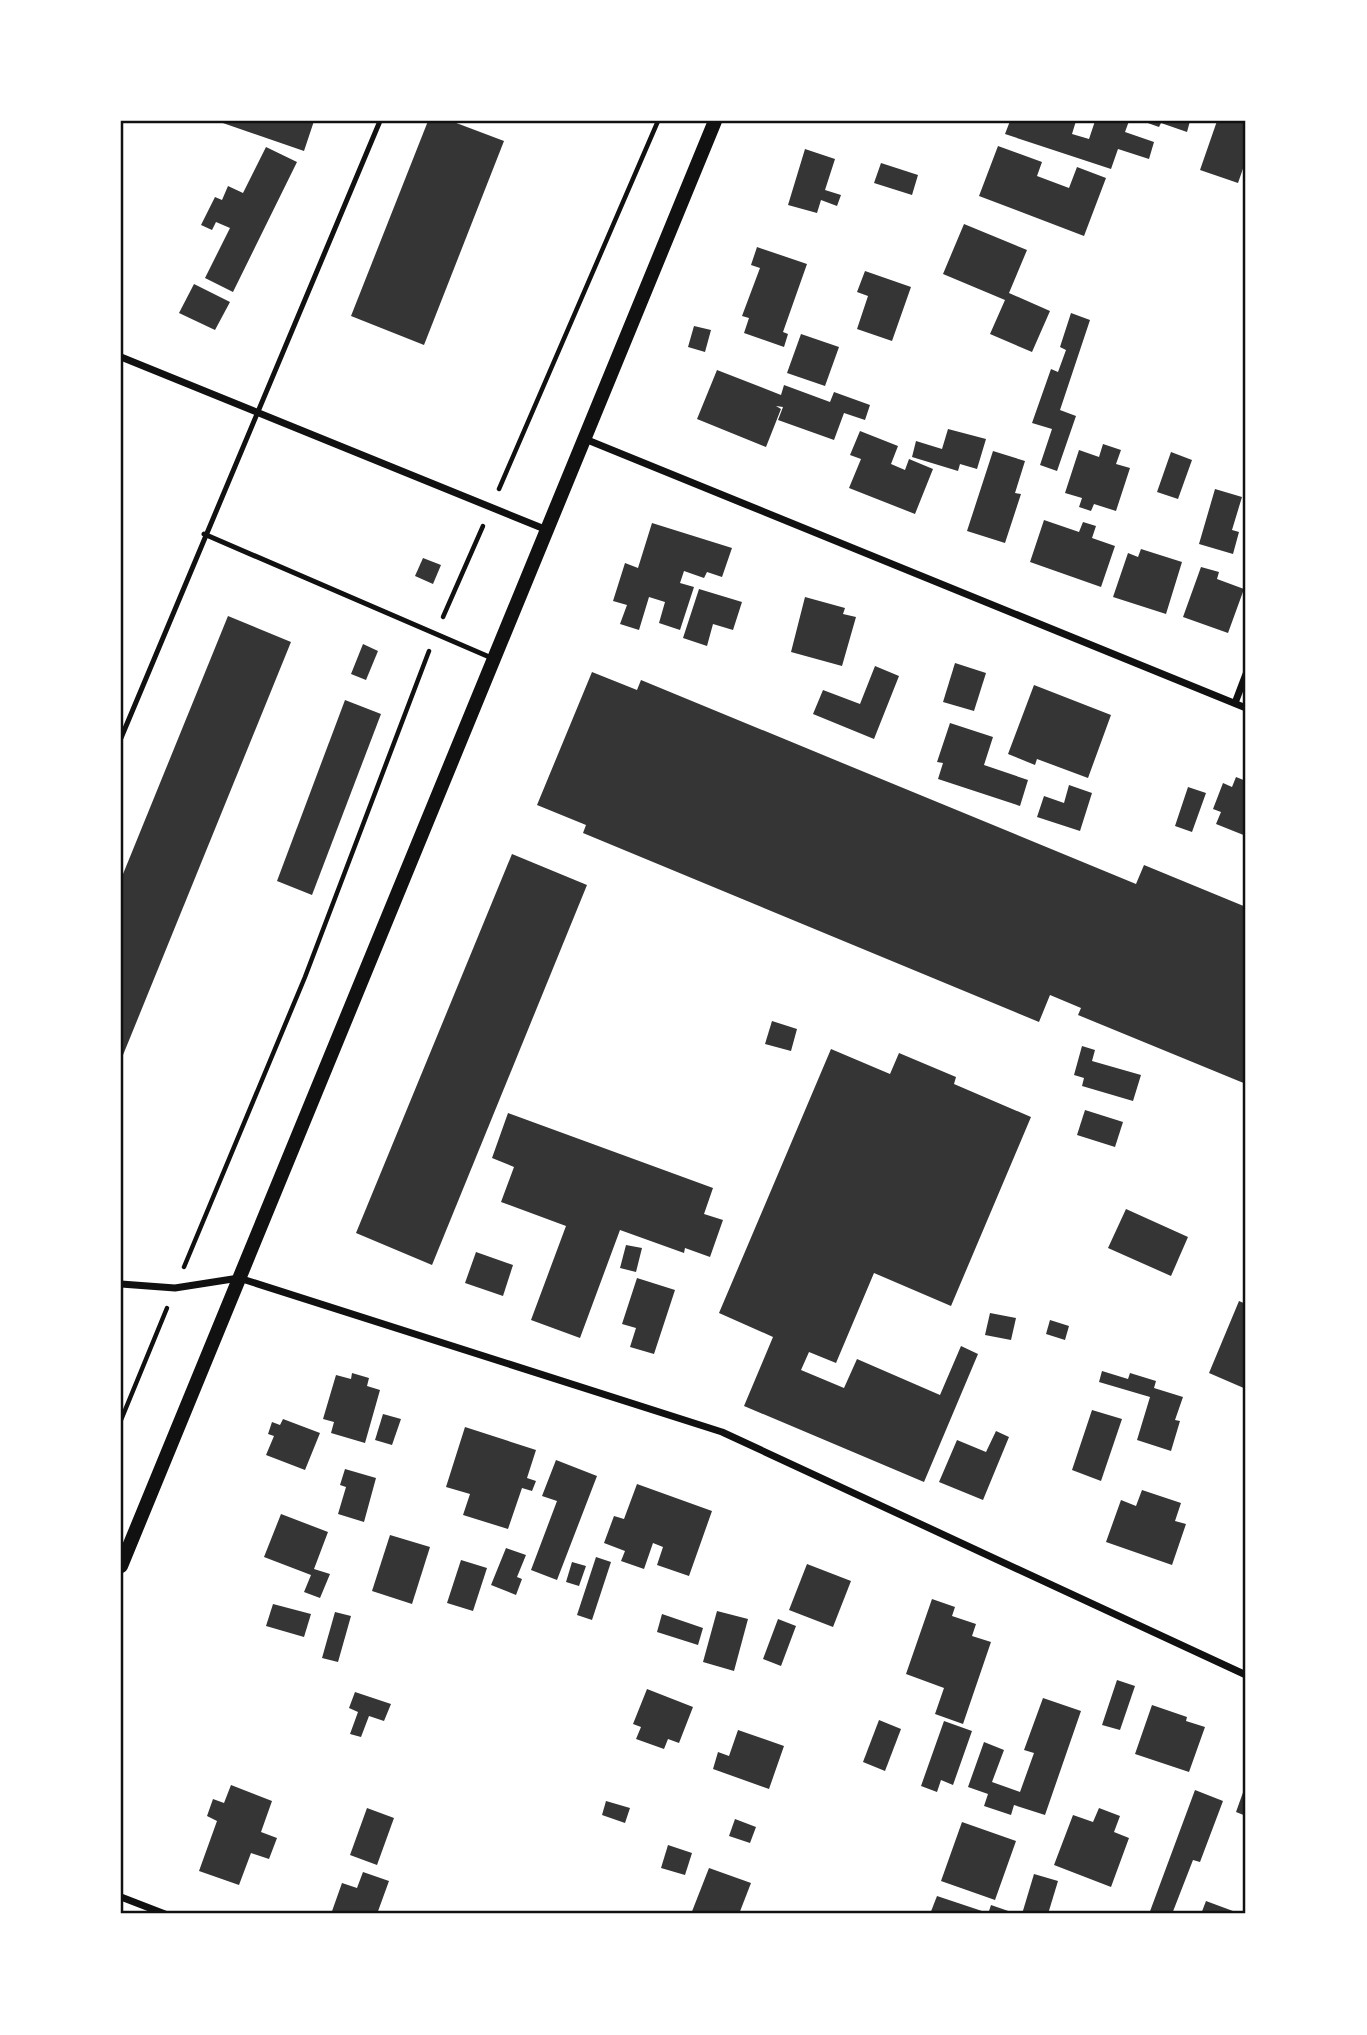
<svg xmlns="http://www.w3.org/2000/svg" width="1367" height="2035" viewBox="0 0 1367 2035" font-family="Arial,sans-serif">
  <rect width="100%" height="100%" fill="#fff"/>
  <!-- building -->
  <g fill="#353535">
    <polygon points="217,121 314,121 304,151"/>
    <polygon points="428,121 451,121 504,141 424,345 351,316"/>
    <polygon points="1010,121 1076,121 1072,134 1089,139 1095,121 1129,121 1125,132 1154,142 1149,159 1118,149 1111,169 1005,134"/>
    <polygon points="1142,121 1190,121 1187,132 1161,123 1159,127"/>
    <polygon points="1217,121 1246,121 1246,160 1238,183 1200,170"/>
    <polygon points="998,146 1042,162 1037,176 1069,188 1077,167 1106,178 1084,236 979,196"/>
    <polygon points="266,147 297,162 233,292 205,278 230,228 216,222 212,230 201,225 215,197 222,200 228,186 243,193"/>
    <polygon points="805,149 835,159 825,190 841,195 837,206 821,200 817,213 788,205"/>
    <polygon points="881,163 918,175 912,195 874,183"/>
    <polygon points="964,224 1027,250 1009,293 1050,311 1032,352 990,334 1005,300 943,274"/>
    <polygon points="757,247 807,264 783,332 788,334 784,347 744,333 749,318 742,316 760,268 751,265"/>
    <polygon points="865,271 911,287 892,341 857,329 868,296 857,292"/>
    <polygon points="194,284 230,302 215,330 179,313"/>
    <polygon points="1071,313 1090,320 1060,410 1076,416 1057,471 1040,465 1052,429 1032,423 1051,369 1058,372 1066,350 1060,347"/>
    <polygon points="694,326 711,330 705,352 688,347"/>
    <polygon points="801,334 839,347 825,386 787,373"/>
    <polygon points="717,370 781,395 784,385 830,402 834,392 870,405 865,420 844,413 834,440 778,420 783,407 776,406 781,409 766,447 697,419"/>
    <polygon points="948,429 986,439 977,469 960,464 958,471 912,457 916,441 942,449"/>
    <polygon points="860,431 898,446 891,464 905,470 909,459 933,469 915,514 849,488 861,459 850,455"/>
    <polygon points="1103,444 1121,450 1116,464 1130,468 1116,511 1094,504 1091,511 1079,507 1082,498 1065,493 1079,450 1099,457"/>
    <polygon points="993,451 1025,461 1015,493 1021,494 1005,543 967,531"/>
    <polygon points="1171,452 1192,460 1178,499 1157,492"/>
    <polygon points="1215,489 1242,497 1232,530 1239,532 1233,554 1199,544"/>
    <polygon points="1044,520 1079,532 1083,522 1096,526 1092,538 1115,546 1101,587 1030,562"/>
    <polygon points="652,523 732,548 722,577 707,572 704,578 684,571 680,583 694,587 680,630 659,623 665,602 649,597 639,630 620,624 627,605 613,601 625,563 638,568"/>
    <polygon points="1141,549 1182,562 1166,614 1113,597 1128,553 1138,557"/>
    <polygon points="423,558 441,565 433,584 415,576"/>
    <polygon points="1201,567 1219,572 1217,579 1244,589 1228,633 1183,617"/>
    <polygon points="699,589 742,602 733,630 713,624 707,646 683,638"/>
    <polygon points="805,597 845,608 843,614 856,617 842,666 791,652"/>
    <polygon points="228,616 291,642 121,1060 121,879"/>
    <polygon points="363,644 378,651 366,680 351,674"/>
    <polygon points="955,663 986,673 974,711 943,702"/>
    <polygon points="875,666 899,676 874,739 813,714 823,690 860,704"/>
    <polygon points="592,672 637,690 641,680 1136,884 1144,865 1246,907 1246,1084 1078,1015 1081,1008 1050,995 1039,1022 583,833 586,825 537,805"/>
    <polygon points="1034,685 1111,715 1088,778 1037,759 1035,765 1008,754"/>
    <polygon points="345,700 381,714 312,895 277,881"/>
    <polygon points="950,723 993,737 984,765 1028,780 1020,806 938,779 943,763 937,762"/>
    <polygon points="1236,777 1246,781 1246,836 1216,824 1221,812 1213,809 1223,783 1232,787"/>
    <polygon points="1069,785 1092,793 1080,831 1037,817 1044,796 1064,803"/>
    <polygon points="1188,787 1206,793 1192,832 1175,826"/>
    <polygon points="512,854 587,885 432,1265 356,1233"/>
    <polygon points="772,1021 797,1029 791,1051 765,1044"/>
    <polygon points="1082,1046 1095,1050 1092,1061 1141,1075 1133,1101 1082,1086 1084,1078 1074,1075"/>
    <polygon points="831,1049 890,1074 899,1053 956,1077 954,1084 1031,1117 951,1306 874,1273 836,1363 809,1352 801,1370 844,1388 857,1359 940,1395 961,1346 978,1354 924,1482 744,1406 773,1337 719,1313"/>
    <polygon points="1085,1110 1123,1122 1115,1147 1077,1135"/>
    <polygon points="508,1113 713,1188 704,1214 723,1220 710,1257 685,1248 684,1253 620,1230 580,1338 531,1320 566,1226 501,1202 514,1167 492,1158"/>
    <polygon points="1126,1209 1188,1237 1171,1276 1108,1248"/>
    <polygon points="626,1245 642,1248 636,1272 620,1268"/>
    <polygon points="476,1252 513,1265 503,1296 465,1283"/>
    <polygon points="637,1278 675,1290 654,1354 630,1347 636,1328 622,1324"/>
    <polygon points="1239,1301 1246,1304 1246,1389 1209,1373"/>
    <polygon points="990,1313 1016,1318 1011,1340 985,1335"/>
    <polygon points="1050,1320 1069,1326 1065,1340 1046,1334"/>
    <polygon points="1102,1371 1128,1379 1130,1373 1156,1381 1154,1388 1183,1397 1175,1420 1180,1421 1171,1451 1137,1440 1150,1397 1099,1382"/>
    <polygon points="352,1373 369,1378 367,1386 380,1390 365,1443 331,1433 334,1422 323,1419 336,1375 351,1379"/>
    <polygon points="1092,1410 1122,1419 1101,1481 1072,1470"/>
    <polygon points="383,1414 401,1419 392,1445 375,1440"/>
    <polygon points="283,1419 320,1433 305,1470 266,1455 274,1436 268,1434 272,1422 280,1425"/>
    <polygon points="465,1427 536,1450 527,1478 536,1481 532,1491 522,1488 508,1529 463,1515 470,1494 446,1487"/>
    <polygon points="996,1431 1009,1437 983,1500 939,1482 957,1440 986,1452"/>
    <polygon points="556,1460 597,1476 557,1580 531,1570 557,1501 542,1496"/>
    <polygon points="345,1469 376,1478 364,1522 338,1514 346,1487 340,1485"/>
    <polygon points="637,1484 712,1511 689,1576 657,1565 663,1547 653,1543 644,1569 621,1561 625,1551 604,1543 614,1516 624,1519"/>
    <polygon points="1142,1490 1181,1503 1175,1521 1186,1524 1172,1565 1106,1542 1121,1500 1136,1506"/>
    <polygon points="281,1514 328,1532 314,1569 330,1574 320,1598 304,1592 311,1575 264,1557"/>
    <polygon points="390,1535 430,1547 412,1604 372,1591"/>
    <polygon points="506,1548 526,1555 517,1577 522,1579 516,1595 491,1585"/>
    <polygon points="596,1557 611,1562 592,1620 577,1615"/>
    <polygon points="461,1560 487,1568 473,1611 447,1603"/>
    <polygon points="572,1562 586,1566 579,1586 566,1582"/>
    <polygon points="807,1564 851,1581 833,1627 789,1610"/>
    <polygon points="932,1599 955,1607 952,1616 976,1624 972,1636 991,1642 963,1724 935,1714 944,1688 906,1674"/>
    <polygon points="273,1604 311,1614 304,1637 266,1626"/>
    <polygon points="717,1611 748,1619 734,1671 703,1662"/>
    <polygon points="335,1612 351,1616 338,1662 322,1658"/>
    <polygon points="662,1614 703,1628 698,1645 657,1632"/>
    <polygon points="778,1619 796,1626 781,1666 763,1659"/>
    <polygon points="1117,1680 1135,1686 1120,1730 1102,1725"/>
    <polygon points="647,1689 693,1707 679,1743 668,1739 664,1749 636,1739 641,1727 633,1724"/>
    <polygon points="355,1692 391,1704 384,1721 369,1716 361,1737 350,1734 358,1712 349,1708"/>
    <polygon points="1043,1698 1081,1711 1045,1815 1014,1805 1011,1815 984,1806 988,1794 968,1787 984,1742 1004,1750 992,1782 1020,1792 1034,1753 1024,1750"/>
    <polygon points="1152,1705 1187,1717 1186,1721 1205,1727 1189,1772 1135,1754"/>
    <polygon points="879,1720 901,1729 885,1771 863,1762"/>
    <polygon points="944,1721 972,1731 953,1785 941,1780 937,1792 921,1786"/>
    <polygon points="738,1730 784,1746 769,1789 713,1769 718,1752 729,1756"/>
    <polygon points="1246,1784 1246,1816 1236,1812"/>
    <polygon points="231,1785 272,1801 261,1832 277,1838 269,1859 251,1853 239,1885 199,1871 217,1821 207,1816 213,1799 224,1803"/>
    <polygon points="1195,1790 1223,1801 1200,1862 1193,1860 1172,1914 1149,1914"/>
    <polygon points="606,1801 630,1808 625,1823 602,1815"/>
    <polygon points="367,1808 394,1818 377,1865 350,1855"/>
    <polygon points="1099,1808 1120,1816 1114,1832 1129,1838 1111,1887 1054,1865 1073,1815 1093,1822"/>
    <polygon points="735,1819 756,1827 750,1843 729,1836"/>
    <polygon points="962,1822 1016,1841 995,1900 941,1881"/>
    <polygon points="668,1845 692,1853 685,1875 661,1868"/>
    <polygon points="709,1868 751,1883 739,1914 691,1914"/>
    <polygon points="363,1872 389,1881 377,1914 331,1914 342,1883 357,1888"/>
    <polygon points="1034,1874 1058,1881 1048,1914 1022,1914"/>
    <polygon points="937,1896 982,1911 981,1914 930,1914"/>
    <polygon points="1206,1901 1241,1914 1201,1914"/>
    <polygon points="991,1905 1017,1914 988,1914"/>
  </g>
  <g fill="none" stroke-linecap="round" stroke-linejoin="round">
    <!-- path -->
    <g stroke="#111" stroke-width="4.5">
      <polyline points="499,489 658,121"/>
      <polyline points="443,617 483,526"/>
      <polyline points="184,1267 305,977 429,651"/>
      <polyline points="121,1420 167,1308"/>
    </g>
    <!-- service -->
    <g stroke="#111" stroke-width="5">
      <polyline points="204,534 494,659"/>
      <polyline points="121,738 380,121"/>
    </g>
    <!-- minor -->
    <g stroke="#111" stroke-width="7">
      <polyline points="121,357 547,530"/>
      <polyline points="585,439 1246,708"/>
      <polyline points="1235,703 1246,674"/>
      <polyline points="121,1284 175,1288 239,1278 722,1432 1246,1675"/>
      <polyline points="121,1897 165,1914"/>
    </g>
    <!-- secondary -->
    <polyline stroke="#111" stroke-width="14" points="121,1566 715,121"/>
  </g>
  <!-- border -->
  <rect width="1367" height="2035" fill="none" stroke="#ffffff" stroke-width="245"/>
  <rect x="122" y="122" width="1122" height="1790" fill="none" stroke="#111" stroke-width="2.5"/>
</svg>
